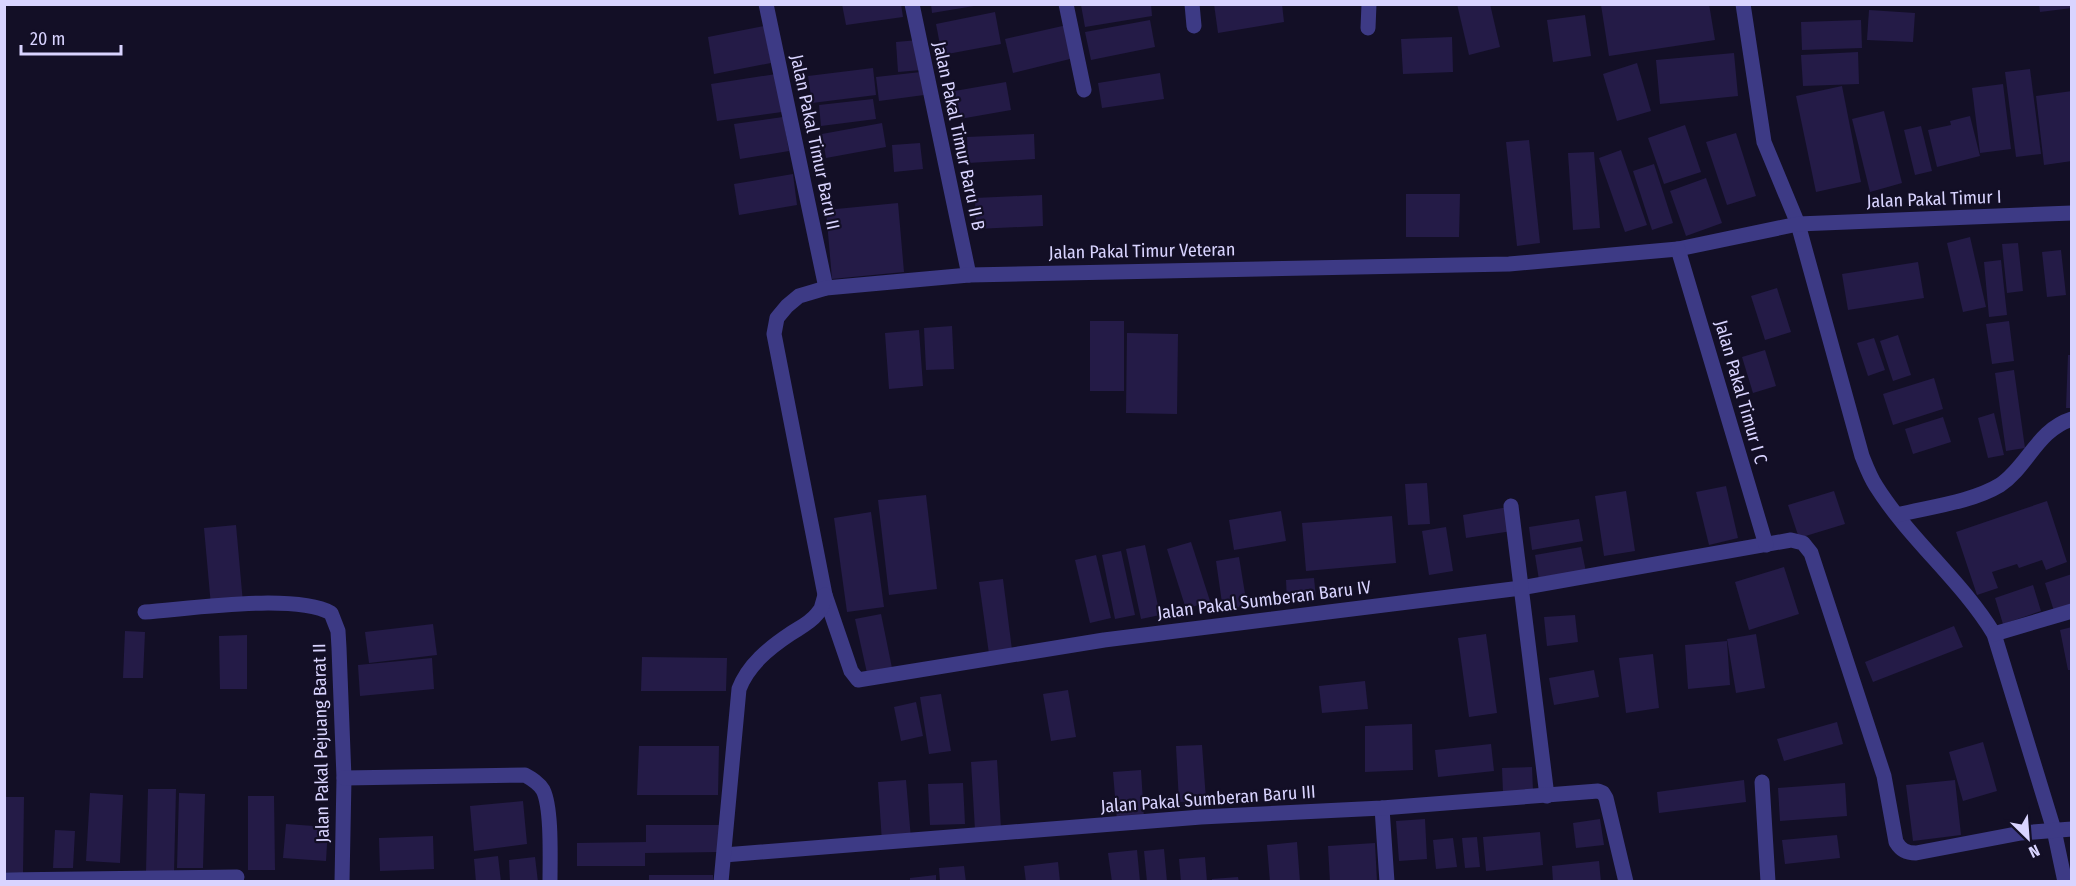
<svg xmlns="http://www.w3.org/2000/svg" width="2076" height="886" viewBox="0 0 2076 886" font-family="'Fira Sans Condensed',sans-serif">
  <rect width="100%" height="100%" fill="#130f26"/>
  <!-- building -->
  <g fill="#241b47">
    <polygon points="842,4 901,4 903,17 846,25"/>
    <polygon points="931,4 974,4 974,6 932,13"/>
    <polygon points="1151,4 1152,16 1085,27 1081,5"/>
    <polygon points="1214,4 1282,4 1284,22 1218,33"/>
    <polygon points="1457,4 1490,4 1500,47 1469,55"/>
    <polygon points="1709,4 1715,40 1609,56 1601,5"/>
    <polygon points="2039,4 2072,4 2072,8 2040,12"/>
    <polygon points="1869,10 1915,13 1913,42 1867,40"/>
    <polygon points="995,12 1001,44 942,55 936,24"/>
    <polygon points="1585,15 1591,56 1553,62 1547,20"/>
    <polygon points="1150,20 1155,47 1091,60 1085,32"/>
    <polygon points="1861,20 1862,48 1802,50 1801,22"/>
    <polygon points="1067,25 1074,58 1013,73 1005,39"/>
    <polygon points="764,26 771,63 714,74 708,37"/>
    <polygon points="1452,37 1453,72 1403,74 1401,39"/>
    <polygon points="918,40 921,70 898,72 896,42"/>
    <polygon points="1858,52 1859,84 1803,86 1801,55"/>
    <polygon points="1734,53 1738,96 1660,104 1656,60"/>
    <polygon points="1637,63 1651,111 1617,121 1603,74"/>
    <polygon points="873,68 876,95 812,103 808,76"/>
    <polygon points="2030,69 2041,154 2016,157 2005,72"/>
    <polygon points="921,72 924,95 879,101 876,77"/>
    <polygon points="1160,73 1164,99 1102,108 1098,83"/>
    <polygon points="776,74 782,112 717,121 711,84"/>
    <polygon points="1006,82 1011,110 954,120 949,92"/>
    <polygon points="2003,84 2011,149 1980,153 1972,88"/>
    <polygon points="1842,86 1861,182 1816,192 1796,96"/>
    <polygon points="2072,91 2072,161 2044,165 2036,96"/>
    <polygon points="873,99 876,119 821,126 819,105"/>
    <polygon points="1884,111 1902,183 1870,192 1852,119"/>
    <polygon points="1970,116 1980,156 1937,167 1928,130 1951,125 1950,121"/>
    <polygon points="783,117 789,151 740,159 734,124"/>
    <polygon points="882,123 886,147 826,158 822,134"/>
    <polygon points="1685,125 1701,172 1664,184 1648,138"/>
    <polygon points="1921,126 1932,171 1915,175 1904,130"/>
    <polygon points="1736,133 1756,196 1727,205 1706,142"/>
    <polygon points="1034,134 1035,159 968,163 967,137"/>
    <polygon points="1529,140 1540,243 1517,246 1506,142"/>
    <polygon points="920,143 923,169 894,172 892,145"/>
    <polygon points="1621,150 1647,225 1625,232 1599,158"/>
    <polygon points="1594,152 1600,228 1573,230 1568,153"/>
    <polygon points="1654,164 1673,223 1652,230 1633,171"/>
    <polygon points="793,174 797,205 739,215 734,184"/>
    <polygon points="1706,178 1722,223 1686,236 1670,191"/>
    <polygon points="1406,194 1460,194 1459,237 1406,237"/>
    <polygon points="1042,195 1043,226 976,229 975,198"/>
    <polygon points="898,203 904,272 832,279 826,210"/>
    <polygon points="1970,237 1986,307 1963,312 1947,243"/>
    <polygon points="2018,243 2023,291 2007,293 2002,244"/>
    <polygon points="2061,250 2066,295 2047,297 2042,252"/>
    <polygon points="2001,260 2007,315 1989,317 1984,262"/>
    <polygon points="1918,262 1924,298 1848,310 1842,274"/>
    <polygon points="1777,288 1791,332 1765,340 1751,296"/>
    <rect x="1090" y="321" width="34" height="70"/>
    <polygon points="2009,321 2014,361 1992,364 1986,324"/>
    <polygon points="952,326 954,369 926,370 924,328"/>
    <polygon points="919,330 923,386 889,389 885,333"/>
    <polygon points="1127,333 1178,334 1177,414 1126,413"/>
    <polygon points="1898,335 1911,375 1893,381 1880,341"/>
    <polygon points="1874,338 1885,370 1868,376 1857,343"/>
    <polygon points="1765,350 1776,386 1753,393 1742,357"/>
    <polygon points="2068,355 2072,355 2072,408 2066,408"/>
    <polygon points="2014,370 2025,448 2006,451 1995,373"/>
    <polygon points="1934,378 1943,409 1893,425 1883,394"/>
    <polygon points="1994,413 2004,455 1988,458 1978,418"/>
    <polygon points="1943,417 1951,442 1913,454 1905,429"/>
    <polygon points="1427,483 1430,524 1408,525 1405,484"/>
    <polygon points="1726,486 1738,538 1709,545 1696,492"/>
    <polygon points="1626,491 1635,551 1604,556 1595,496"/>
    <polygon points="1834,491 1845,524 1799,538 1788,505"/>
    <polygon points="926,495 937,589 889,595 878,500"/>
    <polygon points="2047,501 2067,562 2046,570 2042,560 2019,568 2017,564 1992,572 1998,588 1977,595 1956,532"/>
    <polygon points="1508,507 1512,531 1466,538 1463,515"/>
    <polygon points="1281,511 1286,541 1234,550 1229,520"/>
    <polygon points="871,512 884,607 847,612 834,518"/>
    <polygon points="1392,516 1396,563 1306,571 1302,523"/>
    <polygon points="1579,519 1583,541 1532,550 1529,527"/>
    <polygon points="236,525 243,603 211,606 204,528"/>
    <polygon points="1446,527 1453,571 1429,575 1422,531"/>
    <polygon points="1191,542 1210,601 1186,609 1167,549"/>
    <polygon points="1145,545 1160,615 1141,619 1126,549"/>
    <polygon points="1581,547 1586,572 1539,580 1535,555"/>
    <polygon points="1121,551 1135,615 1115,619 1102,555"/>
    <polygon points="1096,555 1111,618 1090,623 1075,560"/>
    <polygon points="1239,557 1247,606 1223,610 1216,561"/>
    <polygon points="1784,567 1799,614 1749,630 1735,582"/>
    <polygon points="2072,574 2072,605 2054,611 2045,583"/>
    <polygon points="1314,578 1316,598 1287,600 1286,580"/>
    <polygon points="1003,579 1012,650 989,654 979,582"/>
    <polygon points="2033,585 2041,611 2003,624 1995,598"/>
    <polygon points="881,614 892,668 867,673 855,619"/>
    <polygon points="1575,615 1578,642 1547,646 1544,617"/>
    <polygon points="433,624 437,655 369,663 365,632"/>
    <polygon points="1954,626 1963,647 1873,682 1865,662"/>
    <polygon points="2072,627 2072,670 2068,670 2060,630"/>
    <polygon points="125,631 145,632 143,678 123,678"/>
    <polygon points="1486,634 1497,713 1469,717 1458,638"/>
    <polygon points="1756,634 1765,688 1736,693 1727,639"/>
    <polygon points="247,635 247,689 220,689 219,636"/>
    <polygon points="1727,641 1730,685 1688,689 1685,645"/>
    <polygon points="1653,654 1659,708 1626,713 1619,658"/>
    <polygon points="642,657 727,658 726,691 641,691"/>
    <polygon points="432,658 434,689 360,696 358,665"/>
    <polygon points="1594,670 1599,697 1554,705 1549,678"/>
    <polygon points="1365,681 1368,709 1322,713 1319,686"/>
    <polygon points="1068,690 1076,737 1051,741 1043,694"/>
    <polygon points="941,694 951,751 929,754 920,697"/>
    <polygon points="916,702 923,736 901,741 894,707"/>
    <polygon points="1837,722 1843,744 1784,761 1777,739"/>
    <polygon points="1412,724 1413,770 1365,772 1365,726"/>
    <polygon points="1983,742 1997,791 1963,801 1949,752"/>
    <polygon points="1491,744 1494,771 1438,777 1435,750"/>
    <polygon points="1202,745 1206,800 1179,802 1176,746"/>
    <polygon points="639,746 719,746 718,795 637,795"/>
    <polygon points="997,760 1001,828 975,830 971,762"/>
    <polygon points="1532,767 1533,791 1503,793 1502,768"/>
    <polygon points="1141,770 1144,819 1117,821 1113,772"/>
    <polygon points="906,780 911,839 882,842 878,782"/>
    <polygon points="1744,780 1746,802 1659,813 1657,792"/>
    <polygon points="1955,780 1961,835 1913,841 1906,785"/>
    <polygon points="963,783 965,824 930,825 928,784"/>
    <polygon points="1845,783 1847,816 1780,821 1778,788"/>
    <polygon points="148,789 176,789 174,873 146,872"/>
    <polygon points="90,793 123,795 120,863 86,861"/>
    <polygon points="179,793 205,794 203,868 177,868"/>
    <polygon points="248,796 274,796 275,870 248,870"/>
    <polygon points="4,797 24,797 23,873 4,872"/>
    <polygon points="523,801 527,844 474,851 470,806"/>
    <polygon points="1425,819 1427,859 1399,861 1396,821"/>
    <polygon points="1600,819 1604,845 1576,848 1573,823"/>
    <polygon points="286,824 328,827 326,861 283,858"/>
    <polygon points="646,825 720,825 720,852 645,853 645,866 577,866 577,843 646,842"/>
    <polygon points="55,830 75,831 73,868 53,868"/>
    <polygon points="1540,832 1543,865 1486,871 1483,837"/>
    <polygon points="1837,835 1840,858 1785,864 1782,840"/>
    <polygon points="433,836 434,869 380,871 379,838"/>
    <polygon points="1477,837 1480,867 1465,868 1462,838"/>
    <polygon points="1453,838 1457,867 1436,869 1433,840"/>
    <polygon points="1297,842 1300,882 1270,882 1267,845"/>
    <polygon points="1375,843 1377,882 1330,882 1328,846"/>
    <polygon points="1164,849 1167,882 1147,882 1144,851"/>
    <polygon points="1137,850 1140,882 1112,882 1108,853"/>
    <polygon points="498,856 501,882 476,882 474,859"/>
    <polygon points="535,857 538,882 510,882 509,860"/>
    <polygon points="1205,857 1207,882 1181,882 1179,859"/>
    <polygon points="1599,861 1601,882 1553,882 1552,866"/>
    <polygon points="1058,862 1060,882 1026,882 1024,866"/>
    <polygon points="964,866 966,882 940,882 939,868"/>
    <rect x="649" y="875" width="64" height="7"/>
    <polygon points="936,875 936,882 910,882 910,878"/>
    <polygon points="1238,877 1239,882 1212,882 1212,879"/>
  </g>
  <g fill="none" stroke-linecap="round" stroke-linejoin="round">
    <!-- minor -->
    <g stroke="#3d3a85" stroke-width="15">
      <polyline points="766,4 826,288"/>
      <polyline points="912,4 969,275"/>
      <polyline points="1066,4 1084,90"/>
      <polyline points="1192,4 1194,26"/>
      <path d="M 1743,4 L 1764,142 L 1798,224 L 1862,456 C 1866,466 1870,477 1876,486 C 1910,540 1961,580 1994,634 L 2054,830 L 2065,882"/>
      <polyline points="1368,28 1369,4"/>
      <path d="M 2072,213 L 1798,224 L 1678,249 L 1509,264 L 969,275 L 826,288 L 799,296 L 787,306 L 777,318 L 774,334 L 825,595 L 851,671 L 858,680 L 1104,640 L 1521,588 L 1791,540 L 1803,543 L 1811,553 L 1884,776 L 1896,842 C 1901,850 1906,853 1916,853 L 2021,833 L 2072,829"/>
      <polyline points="1678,249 1766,545"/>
      <polyline points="1511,506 1547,796"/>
      <path d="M 1897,515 C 1929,507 1972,502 2000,485 C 2028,466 2037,430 2072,419"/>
      <path d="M 145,612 C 189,609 294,593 331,613 L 338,631 L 339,648 L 344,778 L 342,882"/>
      <polyline points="1994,634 2072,611"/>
      <path d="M 344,778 L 525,775 C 532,779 539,783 543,790 C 552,808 550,859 550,882"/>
      <polyline points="1762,782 1768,882"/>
      <polyline points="1382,808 1387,882"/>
      <polyline points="724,855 1201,817 1382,808 1598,791 1603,793 1606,798 1626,882"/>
      <polyline points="4,880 237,877"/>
      <path d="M 721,882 L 739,689 C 748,665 769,648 790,634 C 799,628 810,623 817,614 L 821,609 L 825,595"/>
    </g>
  </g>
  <g text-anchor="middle" stroke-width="4.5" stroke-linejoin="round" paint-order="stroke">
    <!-- street labels -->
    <g font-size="18" fill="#d9d4ff" stroke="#130f26">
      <text transform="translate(959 136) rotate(78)" y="6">Jalan Pakal Timur Baru II B</text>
      <text transform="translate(815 142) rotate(78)" y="6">Jalan Pakal Timur Baru II</text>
      <text transform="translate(1934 199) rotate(-2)" y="6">Jalan Pakal Timur I</text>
      <text transform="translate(1142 251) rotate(-1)" y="6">Jalan Pakal Timur Veteran</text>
      <text transform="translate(1741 392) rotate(74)" y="6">Jalan Pakal Timur I C</text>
      <text transform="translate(1264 600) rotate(-7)" y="6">Jalan Pakal Sumberan Baru IV</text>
      <text transform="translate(321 743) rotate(-91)" y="6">Jalan Pakal Pejuang Barat II</text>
      <text transform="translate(1208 799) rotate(-4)" y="6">Jalan Pakal Sumberan Baru III</text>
    </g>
  </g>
  <!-- border -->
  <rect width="2076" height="886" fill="none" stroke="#d9d4ff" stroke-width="12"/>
  <!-- north arrow -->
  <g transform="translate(2028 838) rotate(155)" stroke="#130f26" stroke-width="4.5" paint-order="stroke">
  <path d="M0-4.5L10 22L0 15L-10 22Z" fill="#d9d4ff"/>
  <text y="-9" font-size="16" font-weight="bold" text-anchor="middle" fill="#d9d4ff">N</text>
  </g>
  <!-- scale -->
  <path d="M21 45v9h100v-9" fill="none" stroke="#d9d4ff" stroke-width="3"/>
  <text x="30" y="45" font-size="18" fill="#d9d4ff" stroke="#130f26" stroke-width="4.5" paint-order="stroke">20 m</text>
</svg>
